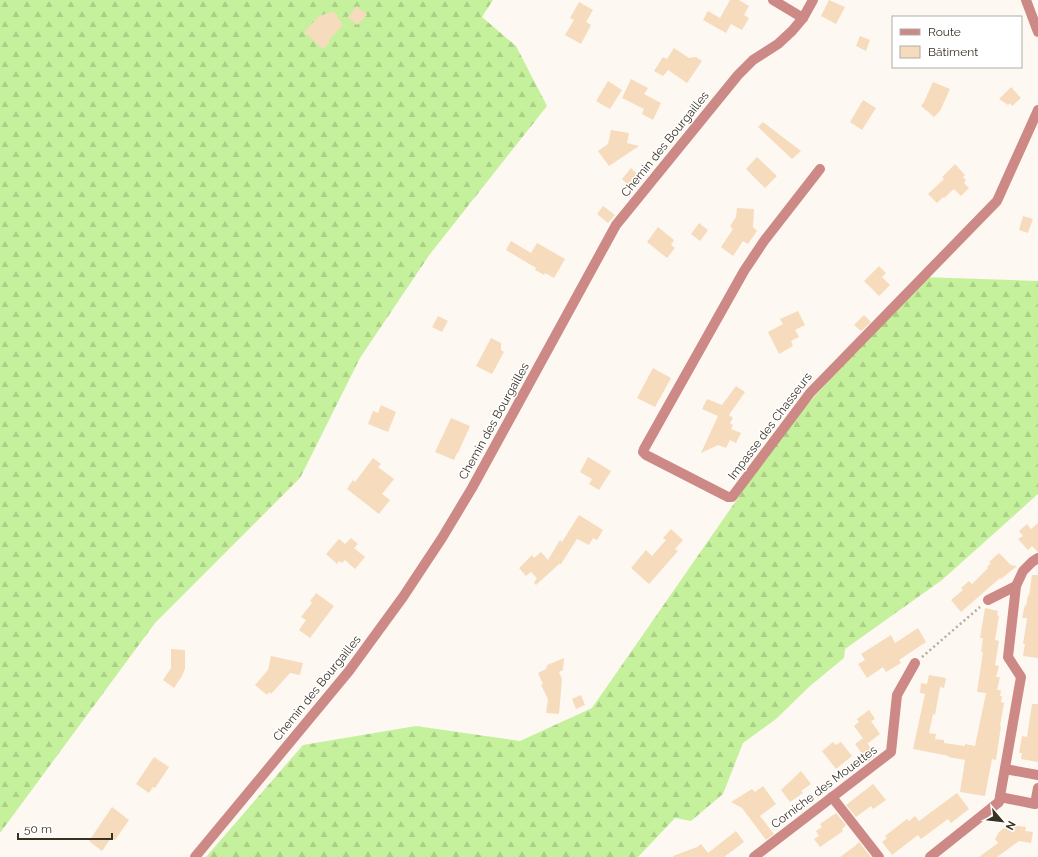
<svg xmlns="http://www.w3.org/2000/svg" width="1038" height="857" viewBox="0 0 1038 857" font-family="Raleway,sans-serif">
  <defs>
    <pattern id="forest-firs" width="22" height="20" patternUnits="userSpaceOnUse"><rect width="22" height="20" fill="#c5f19c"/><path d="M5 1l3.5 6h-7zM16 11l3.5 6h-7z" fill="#aacf86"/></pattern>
  </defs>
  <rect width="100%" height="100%" fill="#fdf8f2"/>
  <!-- forest -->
  <g fill="url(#forest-firs)">
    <polygon points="0,0 493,0 482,17 516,46 547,106 430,254 360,358 300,478 155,623 0,833"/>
    <polygon points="922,277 1038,281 1038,494 942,580 845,649 844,658 810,686 776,719 743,743 723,794 691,821 675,818 638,857 206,857 303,745 416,726 520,741 592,708 788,426"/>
  </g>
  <!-- building -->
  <g fill="#f6dcbd">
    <polygon points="730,0 739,0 749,6 744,15 749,18 742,30 731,24 726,33 703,20 708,11 720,18"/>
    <polygon points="829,0 845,7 836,24 821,16"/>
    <polygon points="579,2 593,10 586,22 591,25 581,44 565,35 574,20 570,18"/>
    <polygon points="357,6 367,15 357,25 348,17"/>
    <polygon points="332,12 335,13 343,25 328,41 330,42 323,49 304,32 319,16"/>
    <polygon points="860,36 870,40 866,51 856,46"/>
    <polygon points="674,48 689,58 696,57 702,61 687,83 668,70 663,76 654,71 663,57 667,59"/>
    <polygon points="631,79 648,88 644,94 661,103 653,120 642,114 644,109 622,98"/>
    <polygon points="608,81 622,90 610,109 596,101"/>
    <polygon points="933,82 950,89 940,111 934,117 921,106 924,102"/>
    <polygon points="1011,87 1021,98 1012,106 1010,103 1008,105 999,99"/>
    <polygon points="863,100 876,108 862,130 850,122"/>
    <polygon points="763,122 801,151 792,159 758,127"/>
    <polygon points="611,130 629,133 627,143 639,146 609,166 598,151 608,144"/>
    <polygon points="757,157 777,176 765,188 746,169"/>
    <polygon points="955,164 965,175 963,177 966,180 964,183 969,188 961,196 954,189 944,198 943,197 937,203 928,194 944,179 942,177"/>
    <polygon points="631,168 640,177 631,188 622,179"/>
    <polygon points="603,206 615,215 608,223 597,214"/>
    <polygon points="737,208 754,209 753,227 757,231 748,244 743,241 733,256 721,247 733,229 730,226 736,217"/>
    <polygon points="1023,216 1033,219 1028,233 1019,230"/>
    <polygon points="699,223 708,230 700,241 691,234"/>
    <polygon points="658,227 674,240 671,245 675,248 667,258 647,242"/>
    <polygon points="511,241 531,253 537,243 565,259 554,278 545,273 544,275 535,270 536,268 506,250"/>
    <polygon points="879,266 886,273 882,277 890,285 879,296 864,281"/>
    <polygon points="798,311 805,325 795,330 799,337 791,341 793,346 779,354 768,332 783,324 780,319"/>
    <polygon points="864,315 871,322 861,331 854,325"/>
    <polygon points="438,316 448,321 442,332 432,327"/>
    <polygon points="491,338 501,343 501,350 504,352 492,374 476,366"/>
    <polygon points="653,368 671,378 655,407 637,398"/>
    <polygon points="736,386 745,392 729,415 733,418 730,423 733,425 731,429 741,433 736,443 730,440 726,448 718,445 701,453 718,416 702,409 707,399 722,405"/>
    <polygon points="381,405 396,412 388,432 368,424 373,411 378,413"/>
    <polygon points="451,418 470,426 458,453 457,453 454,460 435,452"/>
    <polygon points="588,457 611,471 599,490 589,484 592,479 580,472"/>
    <polygon points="373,458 381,464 378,467 394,479 382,494 390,500 379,514 347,489 353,480 355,482"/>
    <polygon points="579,515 603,530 597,540 593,538 589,545 577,539 561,564 559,564 536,585 534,583 537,578 531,572 526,576 519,568 532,555 534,558 541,552 548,560 560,540 562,542"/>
    <polygon points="1038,523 1038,552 1032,546 1028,550 1018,539 1023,536 1019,531 1027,524 1031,529"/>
    <polygon points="671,529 683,540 675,549 678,551 649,584 631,568 646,550 652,556 666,540 663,538"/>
    <polygon points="351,538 358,544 354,548 365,557 355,569 345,560 342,563 339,561 337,564 326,554 339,539 345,544"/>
    <polygon points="999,553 1011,565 1017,566 1001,579 1000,578 961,612 951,600 963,590 961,588 969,581 972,584 988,568 987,567 991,563 989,562"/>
    <polygon points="1032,575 1038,575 1038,658 1023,656 1025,644 1023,644 1027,618 1022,618 1025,605 1026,606 1028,595 1029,596"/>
    <polygon points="316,593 334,606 310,638 299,630 306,620 301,617 312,603 310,601"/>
    <polygon points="985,608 998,611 997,615 999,616 995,640 999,641 995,665 999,666 996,677 1000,677 997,690 1001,690 1000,696 1002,696 1001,702 1004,703 1000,726 1001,726 996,760 992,759 985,796 960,792 965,760 948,757 949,756 913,749 925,694 920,693 921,683 927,684 929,675 946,678 944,688 940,687 935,715 933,714 929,733 936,734 935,739 944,740 944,743 965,746 965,744 975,746 986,693 977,692 983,652 981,652 983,638 980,638"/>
    <polygon points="918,628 926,642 899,660 901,663 886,672 883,667 867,678 858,664 865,660 861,654 891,635 895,643"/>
    <polygon points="171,649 185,650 185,669 182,676 174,688 163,680 171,668"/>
    <polygon points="271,656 303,663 300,675 290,673 271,694 269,692 267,695 255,685 268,670"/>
    <polygon points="564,658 563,670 559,672 562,679 559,714 546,713 548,699 541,685 543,684 538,673 546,669 547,665"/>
    <polygon points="581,695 585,705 576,709 572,699"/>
    <polygon points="1032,704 1038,704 1038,762 1021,759 1022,753 1019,753 1022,736 1027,737"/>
    <polygon points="869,710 875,719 871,721 880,734 867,744 854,726 859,722 857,719"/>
    <polygon points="863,738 876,755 868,762 855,744"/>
    <polygon points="833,742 836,745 841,742 852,756 836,769 822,751"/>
    <polygon points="154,757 169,767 155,788 153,787 149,793 136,784"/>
    <polygon points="801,771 811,784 801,791 803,793 790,802 781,790"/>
    <polygon points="873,784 886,800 873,809 871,806 856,817 846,805"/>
    <polygon points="763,786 776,804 760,816 774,834 766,840 742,808 731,802 752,789 755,792"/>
    <polygon points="957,793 969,809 951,823 948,819 921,839 918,835 892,855 882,842 887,838 885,836 907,819 909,821 915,816 919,821"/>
    <polygon points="112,807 129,820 115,840 111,838 102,851 89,841"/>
    <polygon points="836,813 846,825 842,829 843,831 820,847 814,839 819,836 816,831 822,827 820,824"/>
    <polygon points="1013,825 1026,827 1025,831 1033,832 1031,843 1019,841 997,857 979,857 998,843 995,839 999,832 1006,826 1009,829"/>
    <polygon points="736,831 744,842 724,857 673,857 673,856 697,847 701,844 708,853"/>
    <polygon points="859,842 871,857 840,857 855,846"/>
  </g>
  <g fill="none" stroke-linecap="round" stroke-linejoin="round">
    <!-- path -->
    <polyline stroke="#b2aca4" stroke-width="2.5" stroke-dasharray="2 3" stroke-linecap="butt" points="922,657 980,607"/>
    <!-- minor -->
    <g stroke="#cd8985" stroke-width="10">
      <polyline points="773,0 803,18"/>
      <polyline points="1026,0 1038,32"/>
      <polyline points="820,169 764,241 744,271 644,449 643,452 646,455 728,497 732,497 810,393 997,201 1038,110"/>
      <polyline points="988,600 1016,586"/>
      <polyline points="1005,769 1038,775"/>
      <polyline points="832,797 879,857"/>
      <polyline points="1000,797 1035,804 1038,788"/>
      <polyline points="195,857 349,671 403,597 442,538 472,488 616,225 738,75 753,60 778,44 792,31 803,18 813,0"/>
      <polyline points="754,857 891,752 897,695 915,663"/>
      <polyline points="930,857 999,802 1021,677 1008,657 1016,586 1023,571 1032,562 1038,558"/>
    </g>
  </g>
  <g text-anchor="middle" stroke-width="3" stroke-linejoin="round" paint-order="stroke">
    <!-- street labels -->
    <g font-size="12" fill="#3a3125" stroke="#fff">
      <text transform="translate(665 144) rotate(-51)" y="4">Chemin des Bourgailles</text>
      <text transform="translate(494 421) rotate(-61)" y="4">Chemin des Bourgailles</text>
      <text transform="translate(770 426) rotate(-53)" y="4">Impasse des Chasseurs</text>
      <text transform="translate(317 688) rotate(-51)" y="4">Chemin des Bourgailles</text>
      <text transform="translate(824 787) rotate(-37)" y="4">Corniche des Mouettes</text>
    </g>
  </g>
  <!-- legend -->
  <rect x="892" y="16" width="130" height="52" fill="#ffffff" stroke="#b0ada8"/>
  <rect x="900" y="29" width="20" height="6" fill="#cd8985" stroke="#b0ada8"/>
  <text x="928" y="36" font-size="12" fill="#3a3125">Route</text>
  <rect x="900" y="46" width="20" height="12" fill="#f6dcbd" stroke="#b0ada8"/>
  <text x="928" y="56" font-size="12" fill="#3a3125">Bâtiment</text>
  <!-- north arrow -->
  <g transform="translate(1002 821) rotate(118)" stroke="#ffffff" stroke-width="3" paint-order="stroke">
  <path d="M0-3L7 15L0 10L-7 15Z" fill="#3a3125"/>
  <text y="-6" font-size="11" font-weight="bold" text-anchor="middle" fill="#3a3125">N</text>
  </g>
  <!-- scale -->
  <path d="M18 833v6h94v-6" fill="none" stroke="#3a3125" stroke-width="2"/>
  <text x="24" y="833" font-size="12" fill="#3a3125" stroke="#ffffff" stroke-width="3" paint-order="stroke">50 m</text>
</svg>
